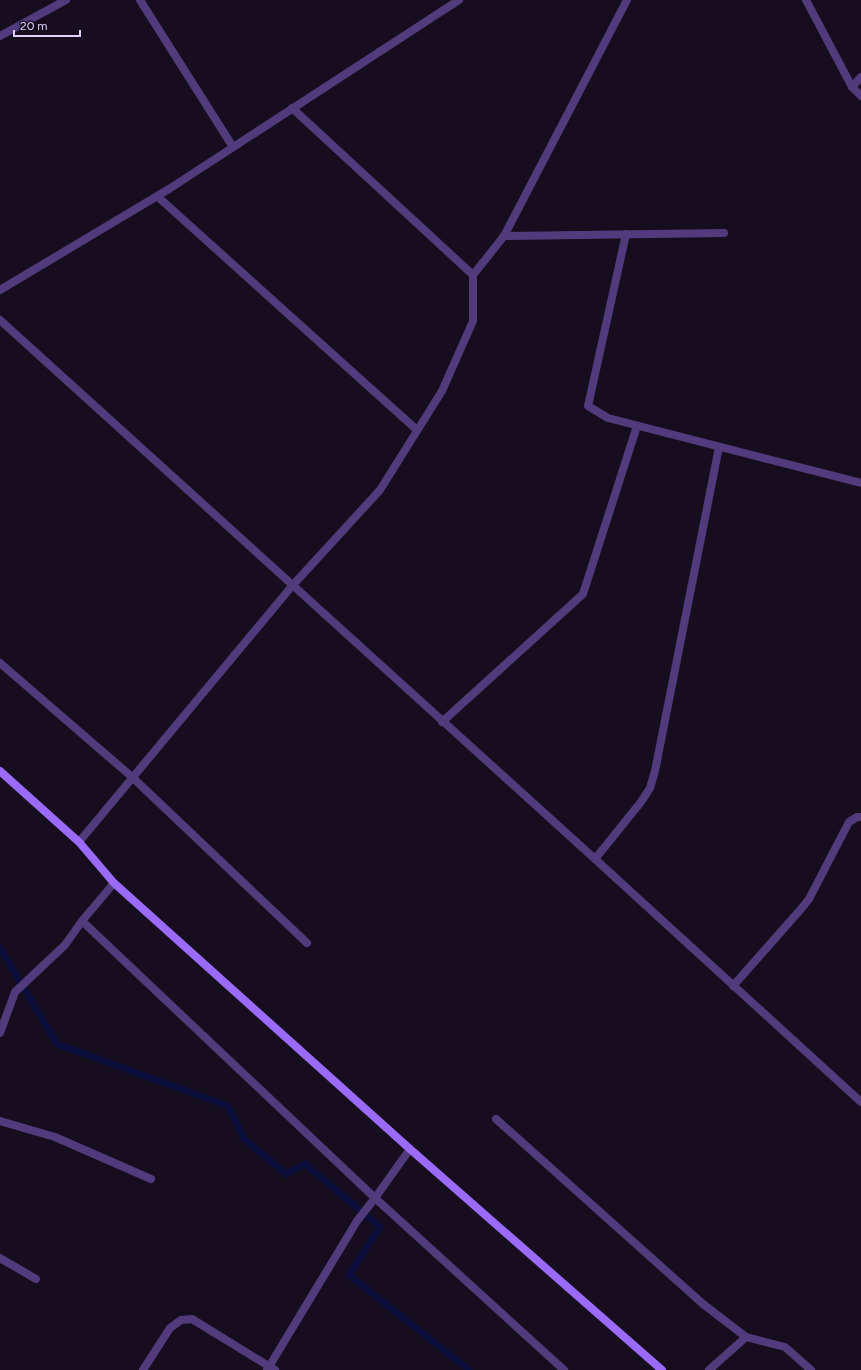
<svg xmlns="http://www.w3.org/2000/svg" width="861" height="1370" viewBox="0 0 861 1370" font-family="Figtree,sans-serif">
  <rect width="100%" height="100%" fill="#160e1f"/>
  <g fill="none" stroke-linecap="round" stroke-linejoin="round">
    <!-- stream -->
    <polyline stroke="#0b0e3b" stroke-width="7" points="0,948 57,1044 228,1106 244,1139 286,1174 305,1164 380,1227 349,1275 469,1370"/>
    <!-- lane -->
    <g stroke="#523b7c" stroke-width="8">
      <polyline points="132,777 307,943"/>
      <polyline points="496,1119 703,1304 746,1337"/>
      <polyline points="709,1370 746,1337 785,1347 811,1370"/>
    </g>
    <!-- street -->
    <g stroke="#523b7c" stroke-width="8">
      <polyline points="140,0 233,147"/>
      <polyline points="806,0 852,87 861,96"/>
      <polyline points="0,36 66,0"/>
      <polyline points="852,87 861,77"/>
      <polyline points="157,196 417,430"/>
      <polyline points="626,234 588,406 608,418 861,483"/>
      <polyline points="504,236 724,233"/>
      <polyline points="473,275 504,236 627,0"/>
      <polyline points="0,290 169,189 459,0"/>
      <polyline points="0,320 595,859 861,1102"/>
      <polyline points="0,663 132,777"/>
      <polyline points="442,722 583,594 637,426"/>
      <polyline points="79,842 292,586 380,490 442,391 473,321 473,275 292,108"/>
      <polyline points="595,859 641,802 650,788 655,771 719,447"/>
      <polyline points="82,921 375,1198 564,1370"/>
      <polyline points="733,986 801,909 809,899 849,822 857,817 861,817"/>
      <polyline points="0,1033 15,992 65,945 82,921 114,883"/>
      <polyline points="0,1121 55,1137 151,1179"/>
      <polyline points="0,1258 36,1279"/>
      <polyline points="143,1370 170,1328 181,1320 192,1319 275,1370"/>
      <polyline points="267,1370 357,1221 375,1198 410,1149"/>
    </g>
    <!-- secondary -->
    <polyline stroke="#9b6af8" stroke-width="8" points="0,771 79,842 114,883 410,1149 662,1370"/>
  </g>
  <!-- scale -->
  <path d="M14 30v6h66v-6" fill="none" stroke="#e2cefd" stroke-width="2"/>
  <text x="20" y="30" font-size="12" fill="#e2cefd" stroke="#160e1f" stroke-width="3" paint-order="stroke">20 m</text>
</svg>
